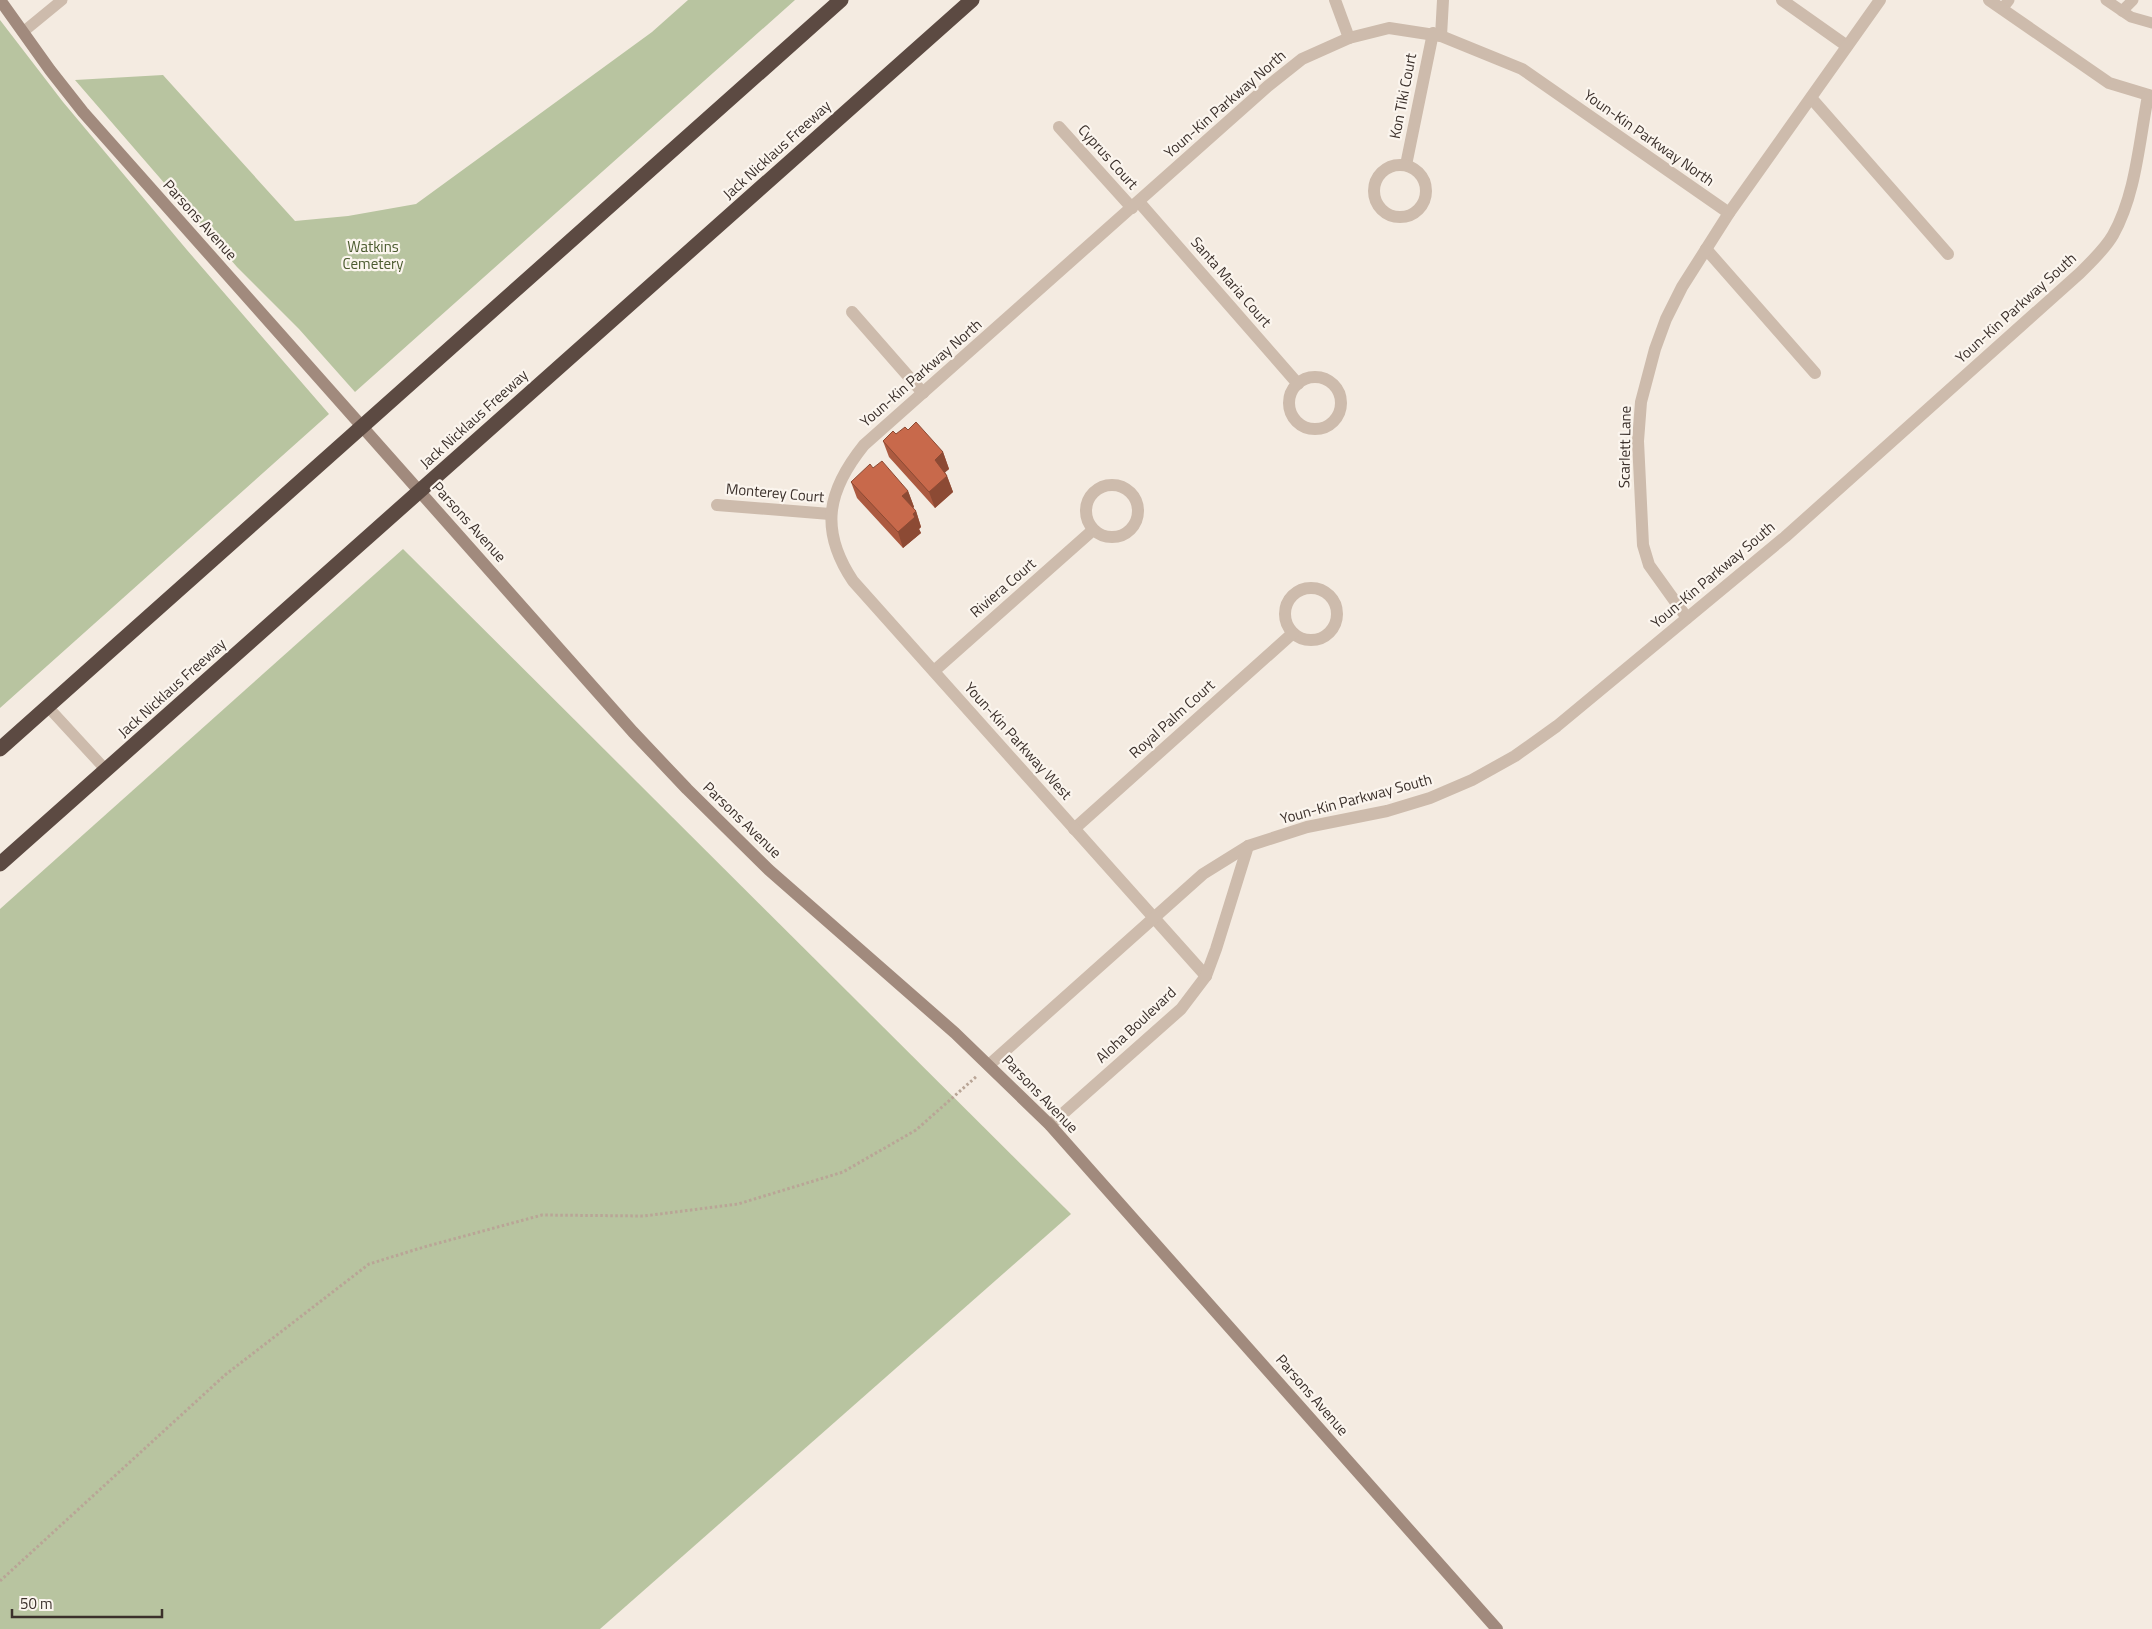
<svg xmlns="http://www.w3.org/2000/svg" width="2152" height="1629" viewBox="0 0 2152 1629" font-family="'Titillium Web',sans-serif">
  <rect width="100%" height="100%" fill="#f4ebe1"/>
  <!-- green -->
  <g fill="#b8c4a0">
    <polygon points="688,0 795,0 355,392 299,329 237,267 75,80 163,75 295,221 348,216 416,204 652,32"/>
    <polygon points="0,20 63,102 187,250 329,414 0,708"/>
    <polygon points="403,549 1071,1214 600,1629 0,1629 0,909"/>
  </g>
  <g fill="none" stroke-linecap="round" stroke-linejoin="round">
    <!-- path -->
    <polyline stroke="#b9a596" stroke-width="3" stroke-dasharray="2.5 2.5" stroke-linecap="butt" points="0,1581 225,1375 369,1264 424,1247 542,1215 644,1216 738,1204 843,1172 916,1130 977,1076"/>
    <!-- lane -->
    <g stroke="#cdbbac" stroke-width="11">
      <polyline points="2106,0 2131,17 2152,23"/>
      <polyline points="2002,9 2009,0"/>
      <polyline points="2122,11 2133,0"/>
      <polyline points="23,32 62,0"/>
      <polyline points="48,707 106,770"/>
    </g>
    <!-- street -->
    <g stroke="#cdbbac" stroke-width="12">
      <polyline points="1335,0 1349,38"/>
      <polyline points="1782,0 1847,46"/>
      <polyline points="1989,0 2109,83 2152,96"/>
      <polyline points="1441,36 1443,0"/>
      <polyline points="1812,99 1948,254"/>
      <polyline points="1059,127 1132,208"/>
      <polyline points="1406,165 1433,33"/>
      <circle cx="1400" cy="191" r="26"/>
      <polyline points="1139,202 1298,384"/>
      <polyline points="1706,249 1815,373"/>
      <polyline points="852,312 923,393"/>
      <circle cx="1315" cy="403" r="26"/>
      <circle cx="1112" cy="511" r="26"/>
      <polyline points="717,505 830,514"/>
      <circle cx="1311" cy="614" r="26"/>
      <polyline points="1687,618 1649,565 1643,545 1638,441 1641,402 1655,349 1666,319 1682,287 1729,213 1880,0"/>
      <polyline points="934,671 1093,530"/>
      <polyline points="1074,829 1293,633"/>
      <path d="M 1206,976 L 853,581 C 819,530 827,491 864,445 L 1268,86 L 1302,59 L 1349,38 L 1389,28 L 1441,36 L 1522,69 L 1729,213"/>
      <path d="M 989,1065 L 1203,874 L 1248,846 L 1307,827 L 1387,811 L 1430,798 L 1472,780 L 1515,756 L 1557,726 L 1785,537 L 2080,273 C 2092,261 2105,249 2113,235 C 2136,194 2139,142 2148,96"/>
      <polyline points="1050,1125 1181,1009 1206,976 1216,949 1248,846"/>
    </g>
    <!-- secondary -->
    <polyline stroke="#a18a7d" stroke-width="12" points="0,0 50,70 83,112 633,732 687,789 769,870 955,1033 1050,1125 1497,1629"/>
    <!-- highway -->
    <g stroke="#5c4a42" stroke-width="15">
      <polyline points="0,749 841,0"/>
      <polyline points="0,864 972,0"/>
    </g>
  </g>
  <!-- wall -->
  <g fill="#ac5a40">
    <polygon points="908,430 943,452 949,469 945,472 947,476 953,492 935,508 889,457 883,441 896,434"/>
    <polygon points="873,468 908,491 914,507 913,508 916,511 921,527 919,529 921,533 903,548 857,498 851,482"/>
  </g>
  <!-- shaded-wall -->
  <g fill="#8c4a34">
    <polygon points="943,452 949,469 941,476 935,460"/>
    <polygon points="947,476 953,492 935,508 929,492"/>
    <polygon points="908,491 914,507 908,512 902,496"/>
    <polygon points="916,511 921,527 919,529 921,533 903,548 898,532"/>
  </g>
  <!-- building -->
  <g fill="#c8694b" stroke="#8c4a34">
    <polygon points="916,422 943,452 935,460 947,476 929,492 883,441 893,431 896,434 905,427 908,430"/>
    <polygon points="882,461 908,491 902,496 916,511 913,514 915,517 898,532 851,482 870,464 873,468"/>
  </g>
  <g text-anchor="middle" stroke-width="4.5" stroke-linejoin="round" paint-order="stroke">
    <!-- street labels -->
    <g font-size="15" fill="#3b302b" stroke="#fbf5ee">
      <text transform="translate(1403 96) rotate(-79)" y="5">Kon Tiki Court</text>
      <text transform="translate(1225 104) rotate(-41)" y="5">Youn-Kin Parkway North</text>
      <text transform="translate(1649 138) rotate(35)" y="5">Youn-Kin Parkway North</text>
      <text transform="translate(777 150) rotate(-42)" y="5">Jack Nicklaus Freeway</text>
      <text transform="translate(1108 157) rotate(48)" y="5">Cyprus Court</text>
      <text transform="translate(200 220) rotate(48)" y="5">Parsons Avenue</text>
      <text transform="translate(1231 282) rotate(49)" y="5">Santa Maria Court</text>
      <text transform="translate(2016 308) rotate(-42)" y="5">Youn-Kin Parkway South</text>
      <text transform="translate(921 373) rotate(-41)" y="5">Youn-Kin Parkway North</text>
      <text transform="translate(474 419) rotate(-42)" y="5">Jack Nicklaus Freeway</text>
      <text transform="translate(1625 447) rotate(-89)" y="5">Scarlett Lane</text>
      <text transform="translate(775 493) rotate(5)" y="5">Monterey Court</text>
      <text transform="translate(469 522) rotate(48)" y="5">Parsons Avenue</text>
      <text transform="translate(1713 575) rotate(-40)" y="5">Youn-Kin Parkway South</text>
      <text transform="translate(1003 588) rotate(-41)" y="5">Riviera Court</text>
      <text transform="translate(172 688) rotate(-42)" y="5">Jack Nicklaus Freeway</text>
      <text transform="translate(1172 719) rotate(-42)" y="5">Royal Palm Court</text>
      <text transform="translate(1018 741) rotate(48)" y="5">Youn-Kin Parkway West</text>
      <text transform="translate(1356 799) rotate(-15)" y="5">Youn-Kin Parkway South</text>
      <text transform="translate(742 820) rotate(44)" y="5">Parsons Avenue</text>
      <text transform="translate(1136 1025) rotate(-43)" y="5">Aloha Boulevard</text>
      <text transform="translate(1040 1094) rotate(46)" y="5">Parsons Avenue</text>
      <text transform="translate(1312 1395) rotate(49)" y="5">Parsons Avenue</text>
    </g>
    <!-- park labels -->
    <g font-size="15" fill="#4a5a2e" stroke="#fbf5ee">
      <text x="373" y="252">Watkins<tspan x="373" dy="17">Cemetery</tspan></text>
    </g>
  </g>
  <!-- scale -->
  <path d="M12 1609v8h150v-8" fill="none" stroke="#3b302b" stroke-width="2.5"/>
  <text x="20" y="1609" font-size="15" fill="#3b302b" stroke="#fbf5ee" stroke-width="4" paint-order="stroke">50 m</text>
</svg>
